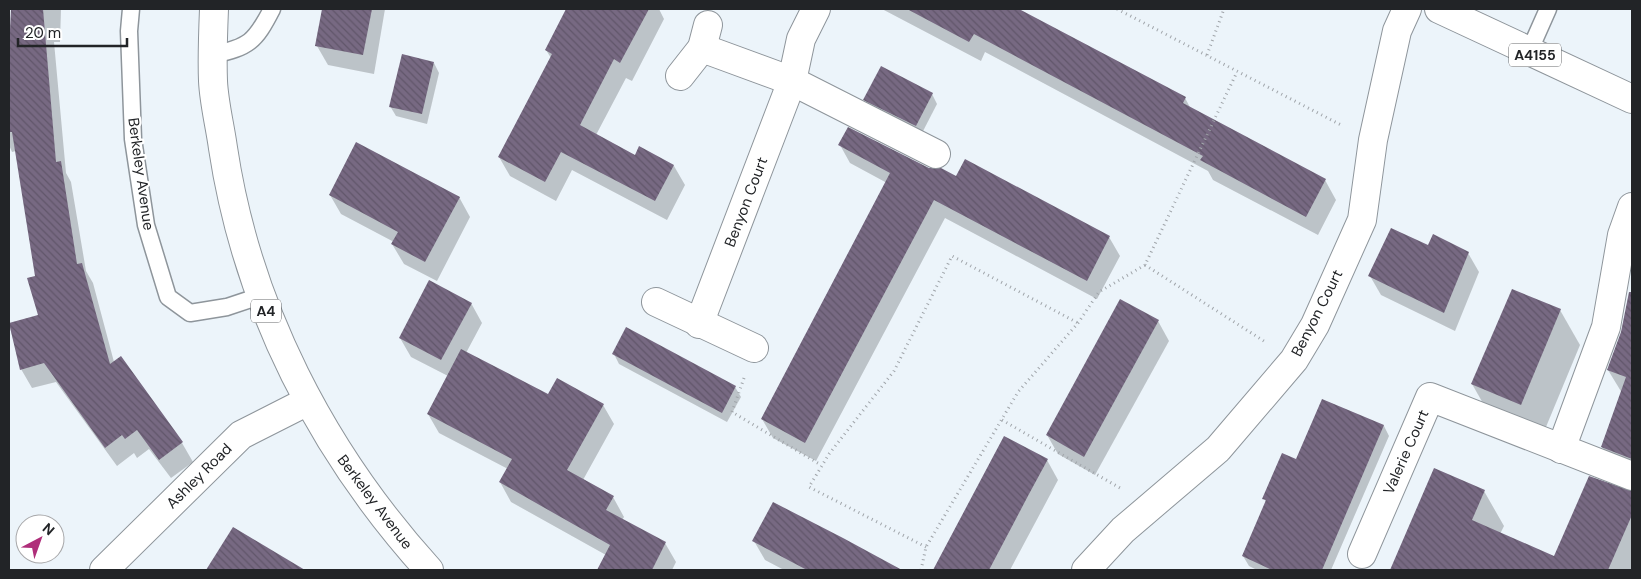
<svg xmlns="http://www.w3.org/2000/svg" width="1641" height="579" viewBox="0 0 1641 579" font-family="'DM Sans',sans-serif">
  <defs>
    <pattern id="building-back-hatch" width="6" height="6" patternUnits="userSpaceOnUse" patternTransform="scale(1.25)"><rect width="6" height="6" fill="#776982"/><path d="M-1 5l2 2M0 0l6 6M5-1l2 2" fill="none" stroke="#61566a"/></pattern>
  </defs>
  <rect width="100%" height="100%" fill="#ecf4fa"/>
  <!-- shadow -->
  <g fill="#0003">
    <polygon points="13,9 61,9 60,42 54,42 66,173 71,182 86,271 93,283 114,362 120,358 182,443 193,462 171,478 149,449 137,458 134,453 117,466 56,382 32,388 21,369 9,324 39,316 36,277 16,151 12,152 9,145 9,50 12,50"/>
    <polygon points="324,9 385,9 374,74 328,65 317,46"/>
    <polygon points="568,9 659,9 664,19 632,81 626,78 596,135 636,157 640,148 674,166 685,185 667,220 572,170 556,201 510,176 499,157 551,58 546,50"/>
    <polygon points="882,9 1003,9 1011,13 1013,9 1016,9 1185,98 1191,109 1325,180 1336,200 1318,235 1213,180 1208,171 985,52 981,61"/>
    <polygon points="434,63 439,73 427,124 396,116 390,106"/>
    <polygon points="932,94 937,104 921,135 871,110 865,100"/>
    <polygon points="840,145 956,178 1109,237 1120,256 1097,299 945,218 816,461 773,438 762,419 887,183 850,163"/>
    <polygon points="330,195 459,197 470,217 437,281 404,264 392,244 394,242 341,214"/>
    <polygon points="1428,247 1468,253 1479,272 1455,331 1381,295 1370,276"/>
    <polygon points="471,303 482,323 466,353 549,396 603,405 614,424 583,480 613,497 624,517 622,520 665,543 676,562 672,570 598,570 606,555 511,502 500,482 508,469 439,433 428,414 448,376 411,357 400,338"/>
    <polygon points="1560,310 1580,345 1541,439 1492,419 1472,384"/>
    <polygon points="1625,317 1632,320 1632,485 1622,481 1602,447 1622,393 1608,370 1622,333"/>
    <polygon points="1158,321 1169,341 1095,475 1058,454 1047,435"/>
    <polygon points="614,354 735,387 741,397 727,422 619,364"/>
    <polygon points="1323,400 1384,426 1389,436 1331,570 1257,570 1249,566 1243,556 1266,503 1264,498 1297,460"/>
    <polygon points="1004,438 1047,460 1058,480 1010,570 934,570"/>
    <polygon points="1435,469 1484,491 1504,526 1500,534 1555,558 1626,492 1632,492 1632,570 1391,570"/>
    <polygon points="774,503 900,570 784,570 765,560 754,541"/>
    <polygon points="234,528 296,566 298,570 208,570"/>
  </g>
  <!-- building -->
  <g fill="url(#building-back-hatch)">
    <polygon points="11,9 43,9 56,162 61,161 77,264 82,263 110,364 121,356 183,442 159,460 137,430 125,439 122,435 105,448 44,363 20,370 9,323 38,315 27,278 35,276 12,132 9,132 9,49"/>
    <polygon points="322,9 372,9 363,55 315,46"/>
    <polygon points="566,9 649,9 620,63 614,59 580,125 635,155 639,146 674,165 655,201 561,152 545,182 498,157 552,54 545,50"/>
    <polygon points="907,9 1019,9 1186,97 1183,103 1326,179 1306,217 1200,160 1203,156 974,34 969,42"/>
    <polygon points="402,54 434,62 422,114 389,107"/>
    <polygon points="881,66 933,93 916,126 863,100"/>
    <polygon points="848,127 929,168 941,168 956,176 965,159 1110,236 1087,281 934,200 805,443 761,419 890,173 838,145"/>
    <polygon points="356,142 460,197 425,262 391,244 398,232 329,195"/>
    <polygon points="1391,228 1428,245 1433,234 1469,252 1444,313 1368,276"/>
    <polygon points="429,280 472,303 441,360 399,338"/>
    <polygon points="1512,289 1561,309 1521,405 1471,384"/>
    <polygon points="1629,292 1632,292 1632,459 1601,447 1626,377 1607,370 1621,332"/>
    <polygon points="1120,299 1159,320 1084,457 1046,435"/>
    <polygon points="626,327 736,386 722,413 612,354"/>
    <polygon points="461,349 548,394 557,378 604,404 567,470 614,496 606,510 666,542 652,570 597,570 610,545 499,482 512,459 427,414"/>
    <polygon points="1322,399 1384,425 1322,570 1272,570 1242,556 1266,500 1262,499 1282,453 1296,459"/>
    <polygon points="1004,436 1048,459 1029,494 989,570 933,570"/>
    <polygon points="1434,468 1485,490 1472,520 1554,556 1589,476 1632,491 1632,515 1608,570 1390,570"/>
    <polygon points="773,502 843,538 902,570 807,570 752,541"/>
    <polygon points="233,527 305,570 206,570"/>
  </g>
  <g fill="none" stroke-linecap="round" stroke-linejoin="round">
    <!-- service casing -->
    <g stroke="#8e959b" stroke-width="19">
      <g id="service">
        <polyline points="131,9 129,31 133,139 146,225 168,297 190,313 227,307 260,296"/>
        <polyline points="1529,52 1548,9"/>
        <path d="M 213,55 C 249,47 255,42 272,9"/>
      </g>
    </g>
    <!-- minor casing -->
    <g stroke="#8e959b" stroke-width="30">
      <g id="minor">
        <polyline points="702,48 792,81 936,154"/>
        <polyline points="680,76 702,48 708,25"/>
        <polyline points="656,302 754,348"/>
        <polyline points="699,324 792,81 801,39 816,9"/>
        <polyline points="1561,449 1606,327 1622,235 1632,207"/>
        <polyline points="1362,554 1430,397 1632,476"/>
        <polyline points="104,570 241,435 308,401"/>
        <polyline points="1086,570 1123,530 1218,449 1294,360 1315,325 1362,220 1373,140 1397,31 1407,9"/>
      </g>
    </g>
    <!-- primary casing -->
    <g stroke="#8e959b" stroke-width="30">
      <g id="primary">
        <path d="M 214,9 C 213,33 212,57 213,81 C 214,103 220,126 223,148 C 247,307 322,452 429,570"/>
        <polyline points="1439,9 1632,99"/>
      </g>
    </g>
    <!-- path -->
    <g stroke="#a0a5aa" stroke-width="3" stroke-dasharray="1 4" stroke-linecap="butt">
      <polyline points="1117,9 1343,126"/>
      <polyline points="1207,55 1224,9"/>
      <polyline points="1145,265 1267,343"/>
      <polyline points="744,378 732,412 821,465"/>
      <polyline points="1002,420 1120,488"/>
      <polyline points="926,547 809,487 829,454 894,371 952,256 1078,323"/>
      <polyline points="921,570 926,547 1018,392 1078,323 1099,292 1145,265 1237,72"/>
    </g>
    <!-- service -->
    <use href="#service" stroke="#fff" stroke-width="16"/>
    <!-- minor -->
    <use href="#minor" stroke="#fff" stroke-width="28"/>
    <!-- primary -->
    <use href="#primary" stroke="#fff" stroke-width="28"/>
  </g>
  <g text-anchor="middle" stroke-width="4.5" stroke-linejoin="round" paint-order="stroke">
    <!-- shield labels -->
    <g fill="#fff" stroke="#646668" stroke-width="1">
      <rect x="1509" y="43.5" width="52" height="23" rx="4"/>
      <rect x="251" y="299.5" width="30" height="23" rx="4"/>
    </g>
    <g font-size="14" font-weight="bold" fill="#222427">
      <text x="1535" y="60">A4155</text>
      <text x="266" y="316">A4</text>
    </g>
    <!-- street labels -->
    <g font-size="15" fill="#222427" stroke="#fff">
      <text transform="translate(141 174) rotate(82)" y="5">Berkeley Avenue</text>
      <text transform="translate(746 202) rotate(-69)" y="5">Benyon Court</text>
      <text transform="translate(1317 313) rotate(-63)" y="5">Benyon Court</text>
      <text transform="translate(1406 452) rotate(-66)" y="5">Valerie Court</text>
      <text transform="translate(199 476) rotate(-45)" y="5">Ashley Road</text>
      <text transform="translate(375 502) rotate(53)" y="5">Berkeley Avenue</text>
    </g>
  </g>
  <!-- border -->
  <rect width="1641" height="579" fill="none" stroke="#222427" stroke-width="20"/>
  <!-- north arrow -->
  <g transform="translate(40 539) rotate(41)"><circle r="24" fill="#ffffff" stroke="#a7a7a9"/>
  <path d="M0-4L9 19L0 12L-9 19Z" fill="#af2e7a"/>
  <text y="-8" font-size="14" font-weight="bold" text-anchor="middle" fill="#222427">N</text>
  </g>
  <!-- scale -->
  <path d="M18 38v8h109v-8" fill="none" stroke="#222427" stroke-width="2.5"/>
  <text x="25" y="38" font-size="15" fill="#222427" stroke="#ffffff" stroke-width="4" paint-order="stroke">20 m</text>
</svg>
